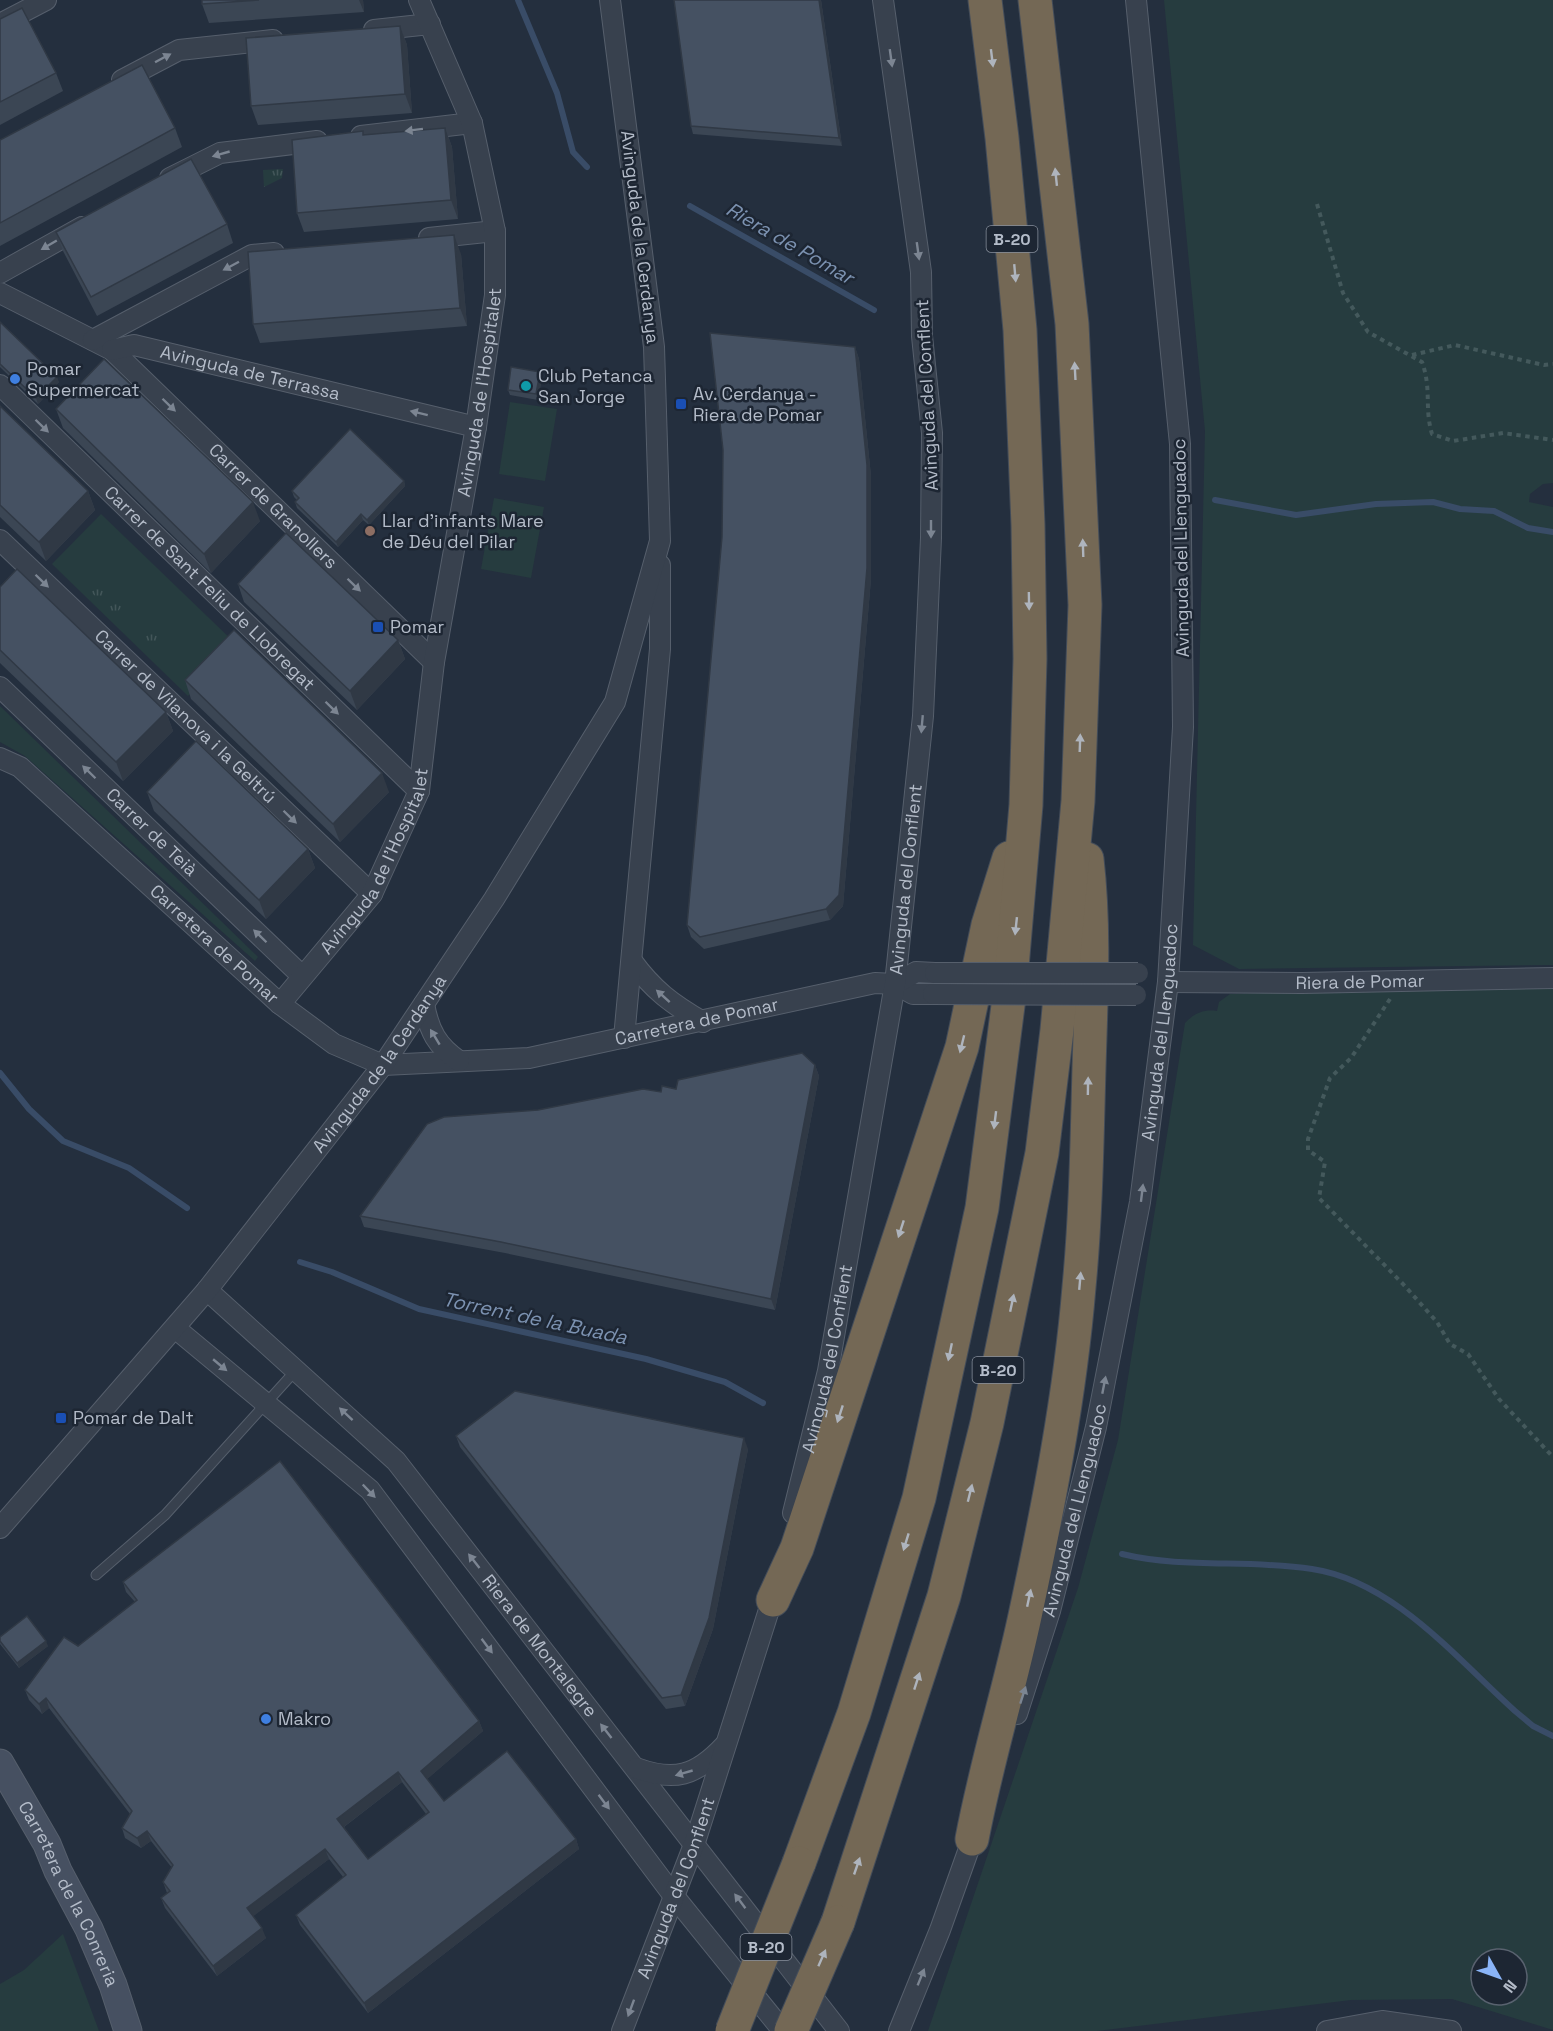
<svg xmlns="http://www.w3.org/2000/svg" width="1553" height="2031" viewBox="0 0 1553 2031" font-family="'Space Grotesk',sans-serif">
  <defs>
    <pattern id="park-tufts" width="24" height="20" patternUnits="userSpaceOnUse" patternTransform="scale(1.5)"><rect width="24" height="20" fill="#263c3f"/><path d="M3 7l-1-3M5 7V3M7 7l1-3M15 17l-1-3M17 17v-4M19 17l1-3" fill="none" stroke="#435659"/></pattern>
  </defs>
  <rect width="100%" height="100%" fill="#242f3e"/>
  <!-- green -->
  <g fill="#263c3f" fill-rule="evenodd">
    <polygon points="1164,0 1553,0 1553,483 1543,484 1530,494 1529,502 1553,507 1553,965 1239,969 1193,945 1205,431"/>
    <polygon points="510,402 557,409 545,481 499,474"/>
    <polygon points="494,498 544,507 531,578 481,569"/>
    <polygon points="101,514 237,645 188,696 52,564"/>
    <polygon points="0,706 258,957 255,961 25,756 0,742"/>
    <path d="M 1553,985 L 1553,2030 L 1452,1999 L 1351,2000 L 1097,2031 L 928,2031 L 1078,1588 L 1118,1440 L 1185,1023 C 1194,1013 1204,1009 1217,1011 L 1219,1002 L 1230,994 ZM 1481,1959 L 1517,1959 L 1517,1995 L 1481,1995 Z"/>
    <polygon points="63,1934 99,2031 0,2031 0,1984 24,1970"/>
  </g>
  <!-- park -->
  <g fill="url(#park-tufts)">
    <polygon points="283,169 282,178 264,187 263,170"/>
    <polygon points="102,581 125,604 114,615 91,592"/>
    <polygon points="148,624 169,644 156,657 136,637"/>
  </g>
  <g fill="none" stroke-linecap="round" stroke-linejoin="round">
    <!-- stream -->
    <g stroke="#394c67" stroke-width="6">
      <polyline points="518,0 557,93 573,152 587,167"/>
      <polyline points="690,206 874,310"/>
      <polyline points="1215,500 1296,515 1376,504 1433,502 1460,509 1494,511 1528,528 1553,532"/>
      <polyline points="0,1073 29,1109 63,1141 129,1168 187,1208"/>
      <polyline points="300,1262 332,1272 419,1309 646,1359 725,1382 763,1403"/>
      <path d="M 1122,1554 C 1184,1569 1248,1559 1312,1569 C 1393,1581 1456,1658 1515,1711 L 1533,1726 L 1553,1736"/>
    </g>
    <!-- lane casing -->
    <g stroke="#565f6c" stroke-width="11">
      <polyline id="lane" points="96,1575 165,1515 297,1369"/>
    </g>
    <!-- street casing -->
    <g stroke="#565f6c" stroke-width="22">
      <g id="street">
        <polyline points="0,24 46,0"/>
        <polyline points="374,30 430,24"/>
        <polyline points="122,80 179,50 273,40"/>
        <polyline points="361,136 472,123"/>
        <polyline points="170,178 220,153 317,141"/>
        <polyline points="429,238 495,231"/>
        <polyline points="0,273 82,227"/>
        <path id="s1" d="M 0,293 L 112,350 L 434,662"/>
        <polyline points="93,340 252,255 274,253"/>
        <path id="s2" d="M 112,350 L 134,345 L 476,427"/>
        <path id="s3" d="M 0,385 L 419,791"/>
        <path id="s4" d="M 0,540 L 372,894"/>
        <path id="s5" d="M 0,687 L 302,976"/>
        <path id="s6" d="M 0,758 L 20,767 L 280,1004 L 334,1044 L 383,1065 L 529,1058 L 875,983 L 895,984 L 913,994 L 933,994"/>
        <path d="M 632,961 C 653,990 672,1004 703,1022"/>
        <path id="s7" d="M 1168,982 L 1302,983 L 1553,978"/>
        <polyline points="895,984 916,972 935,973"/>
        <path id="s8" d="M 280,1004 L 372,894 L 419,791 L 434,662 L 476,427 L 495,295 L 495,231 L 472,123 L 419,0"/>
        <path d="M 424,1004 C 429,1031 437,1046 459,1061"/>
        <polyline points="624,1038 660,649 660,565"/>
        <path id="s9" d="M 207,1290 L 396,1461 L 839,2031"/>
        <polyline points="175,1328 370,1490 673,1895 783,2031"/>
        <path id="s10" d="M 793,1513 L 828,1371 L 895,984 L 923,716 L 931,538 L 932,433 L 922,336 L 921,272 L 883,0"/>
        <path id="s11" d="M 0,1528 L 207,1290 L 383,1065 L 494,899 L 615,702 L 660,541 L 654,347 L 610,0"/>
        <path id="s12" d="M 1017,1714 L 1050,1611 L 1096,1427 L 1140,1202 L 1168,982 L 1183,727 L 1180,444 L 1136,0"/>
        <path d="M 636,1768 C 674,1782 696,1776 724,1746"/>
        <path id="s13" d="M 622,2031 L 695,1842 L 775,1591"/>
        <polyline points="899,2031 940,1930 976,1829"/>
        <polyline points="1327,2031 1382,2021 1451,2031"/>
      </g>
    </g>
    <!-- secondary casing -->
    <g stroke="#565f6c" stroke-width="29">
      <g id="secondary">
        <path id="s14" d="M 0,1763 L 47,1844 L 58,1871 L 89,1929 L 113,1985 L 128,2031"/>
      </g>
    </g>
    <!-- highway casing -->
    <g stroke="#434c59" stroke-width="35">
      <g id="highway">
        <polyline points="773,1600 797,1548 962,1047 988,925 1009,858"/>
        <path d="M 972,1839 C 986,1764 1009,1691 1025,1616 C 1048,1508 1070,1397 1079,1287 C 1086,1214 1087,1141 1089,1068 C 1091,998 1095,929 1087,859"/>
        <polyline points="799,1863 854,1713 919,1498 982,1208 1010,990 1026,805 1030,659 1028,525 1020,330 1002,138 985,0"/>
        <polyline points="838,1922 944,1596 987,1423 1042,1153 1057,1030 1078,801 1085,605 1072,324 1035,0"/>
      </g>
    </g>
    <!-- path -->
    <g stroke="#44595c" stroke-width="4" stroke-dasharray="4.5 4.5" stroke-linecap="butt">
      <path d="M 1317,204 L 1343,293 L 1368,332 L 1422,362 C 1432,390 1424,407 1432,434 L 1453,441 L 1503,433 L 1553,440"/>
      <polyline points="1412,355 1455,345 1544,365 1553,364"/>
      <polyline points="1390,999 1351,1058 1330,1078 1308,1139 1308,1150 1325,1162 1319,1198 1403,1284 1437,1322 1450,1344 1468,1354 1499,1399 1553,1457"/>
    </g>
    <!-- lane -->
    <use href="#lane" stroke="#38414e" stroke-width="9"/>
    <!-- street -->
    <use href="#street" stroke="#38414e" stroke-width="20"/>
    <!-- secondary -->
    <use href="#secondary" stroke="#465061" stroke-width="27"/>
    <!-- highway -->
    <use href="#highway" stroke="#746855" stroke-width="33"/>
    <!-- street-bridge casing -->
    <g stroke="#565f6c" stroke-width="22" stroke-linecap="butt">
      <g id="street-bridge">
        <polyline points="935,973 1138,973"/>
        <polyline points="933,994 1136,995"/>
      </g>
    </g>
    <!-- highway-bridge casing -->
    <g stroke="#434c59" stroke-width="35" stroke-linecap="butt">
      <g id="highway-bridge">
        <polyline points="732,2031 799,1863"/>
        <polyline points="791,2031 838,1922"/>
      </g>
    </g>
    <!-- street-bridge -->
    <use href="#street-bridge" stroke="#38414e" stroke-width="20"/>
    <!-- highway-bridge -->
    <use href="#highway-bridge" stroke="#746855" stroke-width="33"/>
  </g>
  <!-- wall -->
  <g fill="#3b4654" fill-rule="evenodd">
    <polygon points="202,0 363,0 364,12 209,23 202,4"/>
    <polygon points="674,0 821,0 842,146 693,134 691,126"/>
    <polygon points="0,19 56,73 63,91 0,125"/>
    <polygon points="400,26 407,45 412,113 258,125 251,106"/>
    <polygon points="175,128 182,147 0,246 0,140"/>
    <polygon points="445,128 452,147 458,219 304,232 297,213"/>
    <polygon points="227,224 233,243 97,316 63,251 56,232"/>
    <polygon points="461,254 467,326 260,343 253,324"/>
    <polygon points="0,322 59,382 38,404 0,367"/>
    <polygon points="855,347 859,359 871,476 871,579 843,906 830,920 704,949 691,937 687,925"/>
    <polygon points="542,377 538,400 510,395 508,390"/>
    <polygon points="0,406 88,491 95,510 46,561 0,517"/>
    <polygon points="56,409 260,521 211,573 63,428"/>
    <polygon points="404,481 405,486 369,525 363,520 338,547 297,508 295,502 297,500 294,497 292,491"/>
    <polygon points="238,584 398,640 405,659 357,710 244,602"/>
    <polygon points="0,587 166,712 173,731 123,781 0,663"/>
    <polygon points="185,680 389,792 340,842 191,699"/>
    <polygon points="147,792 308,849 315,868 266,919 154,811"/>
    <polygon points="815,1065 819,1076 775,1310 505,1253 364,1227 360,1216 661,1092 676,1089"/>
    <polygon points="456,1436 748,1449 713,1629 685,1706 666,1709 460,1447"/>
    <path d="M 123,1582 L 479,1721 L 483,1731 L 427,1779 L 444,1801 L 576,1839 L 579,1849 L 368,2013 L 300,1925 L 296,1915 L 343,1877 L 329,1859 L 253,1916 L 266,1938 L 217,1976 L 165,1908 L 161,1898 L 167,1893 L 163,1882 L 172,1868 L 151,1841 L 141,1848 L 125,1838 L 122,1828 L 130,1814 L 49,1708 L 42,1714 L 29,1700 L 25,1690 L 135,1602 L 126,1592 ZM 402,1782 L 426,1814 L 368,1859 L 344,1827 Z"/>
    <polygon points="0,1637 48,1646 19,1668 0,1644"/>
  </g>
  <!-- shaded-wall -->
  <g fill="#303945">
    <polygon points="359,0 363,0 364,12"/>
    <polygon points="819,0 821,0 842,146 839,138"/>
    <polygon points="400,26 407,45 412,113 405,94"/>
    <polygon points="445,128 452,147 458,219 451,200"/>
    <polygon points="454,235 461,254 467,326 460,308"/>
    <polygon points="855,347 859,359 871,476 871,579 843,906 830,920 826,909"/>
    <polygon points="540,372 542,377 538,400 536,394"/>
    <polygon points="57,377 59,382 38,404 36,398"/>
    <polygon points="404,481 405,486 369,525 367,520"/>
    <polygon points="88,491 95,510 46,561 39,542"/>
    <polygon points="253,502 260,521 211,573 204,554"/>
    <polygon points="361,514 363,520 338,547 336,542"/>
    <polygon points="398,640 405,659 357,710 350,691"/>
    <polygon points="166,712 173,731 123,781 116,762"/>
    <polygon points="382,773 389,792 340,842 333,824"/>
    <polygon points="308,849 315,868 266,919 259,900"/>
    <polygon points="815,1065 819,1076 775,1310 771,1299"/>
    <polygon points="744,1438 748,1449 713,1629 685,1706 681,1695"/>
    <polygon points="46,1641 48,1646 19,1668 17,1663"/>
    <polygon points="46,1698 49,1708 42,1714 39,1704"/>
    <polygon points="479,1721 483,1731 425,1781 421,1771"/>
    <polygon points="398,1772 402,1782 341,1829 337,1819"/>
    <polygon points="147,1831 151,1841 141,1848 137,1838"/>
    <polygon points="576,1839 579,1849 368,2013 364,2003"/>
    <polygon points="325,1849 329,1859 251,1918 247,1908"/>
    <polygon points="262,1928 266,1938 217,1976 213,1966"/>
  </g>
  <!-- building -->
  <g fill="#455162" stroke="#303945" stroke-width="1.5" fill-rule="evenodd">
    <polygon points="202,0 259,0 202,4"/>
    <polygon points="674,0 819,0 839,138 691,126"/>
    <polygon points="22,8 56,73 0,102 0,19"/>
    <polygon points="400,26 405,94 251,106 246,38"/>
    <polygon points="142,65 175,128 0,223 0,140"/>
    <polygon points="445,128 451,200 297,213 292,140 363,131 363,135"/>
    <polygon points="191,159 227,224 91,297 56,232"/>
    <polygon points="454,235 460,308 253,324 248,252"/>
    <polygon points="0,322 57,377 36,398 0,364"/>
    <polygon points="710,333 855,347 867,465 867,568 839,895 826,909 700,937 687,925 722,537 723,450"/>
    <polygon points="104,359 253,502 204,554 56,409"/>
    <polygon points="511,367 540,372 536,394 508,390"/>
    <polygon points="0,406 88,491 39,542 0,505"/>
    <polygon points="350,429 404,481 367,520 361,514 336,542 295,502 299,498 292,491"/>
    <polygon points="286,533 398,640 350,691 238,584"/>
    <polygon points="17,569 166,712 116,762 0,650 0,587"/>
    <polygon points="234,630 382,773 333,824 185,680"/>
    <polygon points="196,741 308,849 259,900 147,792"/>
    <polygon points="802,1053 815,1065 771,1299 501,1242 360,1216 427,1124 444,1117 538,1110 643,1089 661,1092 662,1086 676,1089 678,1080"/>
    <polygon points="515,1391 744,1438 709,1618 681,1695 662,1698 456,1436"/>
    <path d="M 280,1461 L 479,1721 L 421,1771 L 444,1801 L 507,1751 L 576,1839 L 364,2003 L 296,1915 L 346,1875 L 325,1849 L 247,1908 L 262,1928 L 213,1966 L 161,1898 L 170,1891 L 163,1882 L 173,1865 L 147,1831 L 137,1838 L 122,1828 L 132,1811 L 46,1698 L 39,1704 L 25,1690 L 64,1637 L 78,1646 L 137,1600 L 123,1582 ZM 398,1772 L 429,1812 L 368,1859 L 337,1819 Z"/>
    <polygon points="27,1616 46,1641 17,1663 0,1641 0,1637"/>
  </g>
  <!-- one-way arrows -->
  <defs><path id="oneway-solid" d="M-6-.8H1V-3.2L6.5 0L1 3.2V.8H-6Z" transform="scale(1.5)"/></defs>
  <g fill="#7c8592">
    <use href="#oneway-solid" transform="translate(163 58) rotate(-28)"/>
    <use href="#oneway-solid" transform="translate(891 58) rotate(82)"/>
    <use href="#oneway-solid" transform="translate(414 130) rotate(173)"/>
    <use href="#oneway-solid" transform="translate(221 154) rotate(164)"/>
    <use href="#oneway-solid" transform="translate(49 245) rotate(150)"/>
    <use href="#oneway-solid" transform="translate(918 251) rotate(82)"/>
    <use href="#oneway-solid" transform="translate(231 266) rotate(152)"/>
    <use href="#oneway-solid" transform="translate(169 405) rotate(44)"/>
    <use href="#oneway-solid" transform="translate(419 413) rotate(-166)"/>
    <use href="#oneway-solid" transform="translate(42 426) rotate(44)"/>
    <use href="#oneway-solid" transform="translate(931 529) rotate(90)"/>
    <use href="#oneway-solid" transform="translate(42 581) rotate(44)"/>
    <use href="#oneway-solid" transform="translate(354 585) rotate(44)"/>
    <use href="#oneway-solid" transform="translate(332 708) rotate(44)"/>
    <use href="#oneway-solid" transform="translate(922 724) rotate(95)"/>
    <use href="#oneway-solid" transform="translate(89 772) rotate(-136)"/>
    <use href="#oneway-solid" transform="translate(290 817) rotate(44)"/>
    <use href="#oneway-solid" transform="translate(260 936) rotate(-136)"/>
    <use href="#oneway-solid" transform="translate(663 996) rotate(-138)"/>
    <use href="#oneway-solid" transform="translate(435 1037) rotate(-121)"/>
    <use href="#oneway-solid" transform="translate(1142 1193) rotate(-83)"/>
    <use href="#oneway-solid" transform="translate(220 1365) rotate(40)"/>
    <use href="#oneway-solid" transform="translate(1104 1385) rotate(-79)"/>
    <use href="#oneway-solid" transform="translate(346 1414) rotate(-137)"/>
    <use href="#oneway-solid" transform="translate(369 1491) rotate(46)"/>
    <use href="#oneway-solid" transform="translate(474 1561) rotate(-128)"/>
    <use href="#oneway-solid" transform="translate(487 1646) rotate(53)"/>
    <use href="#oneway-solid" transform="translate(1023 1695) rotate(-72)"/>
    <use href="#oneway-solid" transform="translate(606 1731) rotate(-128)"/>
    <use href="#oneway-solid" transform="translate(684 1773) rotate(164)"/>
    <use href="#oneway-solid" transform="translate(604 1802) rotate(53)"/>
    <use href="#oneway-solid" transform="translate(740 1901) rotate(-127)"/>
    <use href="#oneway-solid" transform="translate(921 1977) rotate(-68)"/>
    <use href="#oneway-solid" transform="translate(631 2008) rotate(110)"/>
  </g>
  <g fill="#aeb4bd">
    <use href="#oneway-solid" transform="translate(992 58) rotate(83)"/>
    <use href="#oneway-solid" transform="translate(1056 177) rotate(-96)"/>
    <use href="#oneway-solid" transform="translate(1015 273) rotate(85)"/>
    <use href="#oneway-solid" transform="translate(1075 371) rotate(-93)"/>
    <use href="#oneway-solid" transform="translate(1083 548) rotate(-92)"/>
    <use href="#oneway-solid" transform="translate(1029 601) rotate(89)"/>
    <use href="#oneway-solid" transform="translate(1080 743) rotate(-88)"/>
    <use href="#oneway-solid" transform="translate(1016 926) rotate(96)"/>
    <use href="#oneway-solid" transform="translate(962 1044) rotate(104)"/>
    <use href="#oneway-solid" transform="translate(1088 1086) rotate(-89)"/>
    <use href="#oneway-solid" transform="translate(995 1120) rotate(97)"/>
    <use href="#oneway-solid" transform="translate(901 1229) rotate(108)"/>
    <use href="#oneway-solid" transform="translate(1080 1281) rotate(-85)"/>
    <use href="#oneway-solid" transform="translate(1012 1303) rotate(-78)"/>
    <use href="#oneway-solid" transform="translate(950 1352) rotate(102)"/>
    <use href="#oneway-solid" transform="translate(840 1414) rotate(108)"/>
    <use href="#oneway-solid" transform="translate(970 1493) rotate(-76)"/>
    <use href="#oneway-solid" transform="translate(906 1542) rotate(107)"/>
    <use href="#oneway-solid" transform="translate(1029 1598) rotate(-78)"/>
    <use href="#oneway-solid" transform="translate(917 1681) rotate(-72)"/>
    <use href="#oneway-solid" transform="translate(857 1866) rotate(-71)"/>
    <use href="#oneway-solid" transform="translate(822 1958) rotate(-66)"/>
  </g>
  <!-- markers -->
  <g fill="#3f7fe0" stroke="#1d2633" stroke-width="2">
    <circle cx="15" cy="379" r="6"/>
    <circle cx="266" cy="1719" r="6"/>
  </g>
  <circle fill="#0f9aa8" stroke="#1d2633" stroke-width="2" cx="526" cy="386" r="6"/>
  <g fill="#1a4fb4" stroke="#1d2633" stroke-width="2">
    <rect x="675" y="398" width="12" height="12" rx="3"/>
    <rect x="372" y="621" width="12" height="12" rx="3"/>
    <rect x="55" y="1412" width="12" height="12" rx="3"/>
  </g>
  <circle fill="#8d6e63" stroke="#1d2633" stroke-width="2" cx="370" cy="531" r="6"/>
  <g text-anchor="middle" stroke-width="5" stroke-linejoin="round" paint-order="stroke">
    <!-- shield labels -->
    <g fill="#1d2633" stroke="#878f9c" stroke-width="1.5">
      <rect x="986.5" y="226" width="51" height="26" rx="4.5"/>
      <rect x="972.5" y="1357" width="51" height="26" rx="4.5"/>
      <rect x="740.5" y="1934" width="51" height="26" rx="4.5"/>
    </g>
    <g font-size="16" font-weight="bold" fill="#b4bcc9">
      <text x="1012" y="245">B-20</text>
      <text x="998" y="1376">B-20</text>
      <text x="766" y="1953">B-20</text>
    </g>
    <!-- street labels -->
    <g font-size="18" fill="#b4bcc9" stroke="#1d2633">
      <text transform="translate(640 237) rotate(83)" y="6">Avinguda de la Cerdanya</text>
      <text dy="6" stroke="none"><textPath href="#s2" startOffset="142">Avinguda de Terrassa</textPath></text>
      <text dy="6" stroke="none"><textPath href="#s8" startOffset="660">Avinguda de l'Hospitalet</textPath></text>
      <text transform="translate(927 395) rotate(-93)" y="6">Avinguda del Conflent</text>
      <text dy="6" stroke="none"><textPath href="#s1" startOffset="350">Carrer de Granollers</textPath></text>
      <text transform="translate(1181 548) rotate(-91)" y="6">Avinguda del Llenguadoc</text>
      <text dy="6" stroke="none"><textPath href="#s3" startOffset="292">Carrer de Sant Feliu de Llobregat</textPath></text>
      <text dy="6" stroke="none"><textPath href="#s4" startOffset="256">Carrer de Vilanova i la Geltrú</textPath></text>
      <text dy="6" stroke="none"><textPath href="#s5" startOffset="210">Carrer de Teià</textPath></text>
      <text dy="6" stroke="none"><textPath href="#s8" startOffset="174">Avinguda de l'Hospitalet</textPath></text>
      <text dy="6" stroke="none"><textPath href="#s10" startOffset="644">Avinguda del Conflent</textPath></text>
      <text dy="6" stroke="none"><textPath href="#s6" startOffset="285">Carretera de Pomar</textPath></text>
      <text dy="6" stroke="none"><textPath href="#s7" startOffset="192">Riera de Pomar</textPath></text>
      <text dy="6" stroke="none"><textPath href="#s6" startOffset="812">Carretera de Pomar</textPath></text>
      <text dy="6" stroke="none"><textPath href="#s12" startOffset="698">Avinguda del Llenguadoc</textPath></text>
      <text dy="6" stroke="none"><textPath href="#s11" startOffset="600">Avinguda de la Cerdanya</textPath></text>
      <text dy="6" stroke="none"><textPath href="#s10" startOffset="158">Avinguda del Conflent</textPath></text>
      <text dy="6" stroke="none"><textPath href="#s12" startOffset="212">Avinguda del Llenguadoc</textPath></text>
      <text dy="6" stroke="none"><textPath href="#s9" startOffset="489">Riera de Montalegre</textPath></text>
      <text dy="6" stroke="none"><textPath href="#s13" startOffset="153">Avinguda del Conflent</textPath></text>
      <text dy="6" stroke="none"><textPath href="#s14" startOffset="148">Carretera de la Conreria</textPath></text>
    </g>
    <!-- poi labels -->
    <g font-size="18" fill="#b4bcc9" stroke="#1d2633" text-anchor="start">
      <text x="27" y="375">Pomar<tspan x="27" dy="21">Supermercat</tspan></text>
      <text x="538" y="382">Club Petanca<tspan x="538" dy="21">San Jorge</tspan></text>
      <text x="693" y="400">Av. Cerdanya -<tspan x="693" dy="21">Riera de Pomar</tspan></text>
      <text x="382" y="527">Llar d'infants Mare<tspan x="382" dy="21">de Déu del Pilar</tspan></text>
      <text x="390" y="633">Pomar</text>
      <text x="73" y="1424">Pomar de Dalt</text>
      <text x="278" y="1725">Makro</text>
    </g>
    <!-- water labels -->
    <g font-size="20" font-style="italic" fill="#7c92b1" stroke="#1d2633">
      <text transform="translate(790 243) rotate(30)" y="7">Riera de Pomar</text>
      <text transform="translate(535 1318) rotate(12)" y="7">Torrent de la Buada</text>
    </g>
  </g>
  <!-- north arrow -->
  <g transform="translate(1499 1977) rotate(130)"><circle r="28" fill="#1d2633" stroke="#59626f" stroke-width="1.5"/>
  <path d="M0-4.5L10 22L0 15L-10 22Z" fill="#8ab4f8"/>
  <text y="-9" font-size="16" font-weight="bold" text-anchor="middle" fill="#b4bcc9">N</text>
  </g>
</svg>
